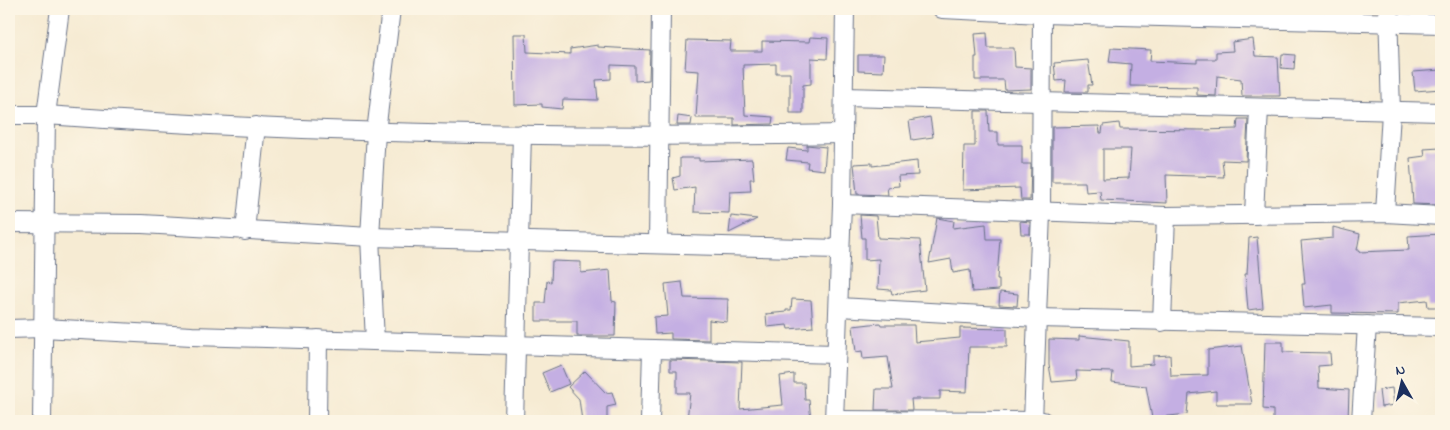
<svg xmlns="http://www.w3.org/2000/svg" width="1450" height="430" viewBox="0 0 1450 430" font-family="'Indie Flower',sans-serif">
  <rect width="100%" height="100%" fill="#fcf5e5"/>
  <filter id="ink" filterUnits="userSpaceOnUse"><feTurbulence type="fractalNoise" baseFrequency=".02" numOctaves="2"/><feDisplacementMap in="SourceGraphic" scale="10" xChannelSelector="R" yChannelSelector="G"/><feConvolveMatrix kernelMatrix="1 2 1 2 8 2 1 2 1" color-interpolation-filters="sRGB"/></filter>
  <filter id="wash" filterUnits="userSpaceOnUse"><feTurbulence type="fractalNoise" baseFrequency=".0096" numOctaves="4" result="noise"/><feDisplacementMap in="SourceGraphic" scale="20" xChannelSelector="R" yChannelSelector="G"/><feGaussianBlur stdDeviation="1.12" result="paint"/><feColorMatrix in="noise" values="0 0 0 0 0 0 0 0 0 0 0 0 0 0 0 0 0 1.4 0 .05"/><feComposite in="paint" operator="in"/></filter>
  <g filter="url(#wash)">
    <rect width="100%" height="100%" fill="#f6ebd3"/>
    <g id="blocks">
      <!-- building -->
      <g fill="#c4afe3" fill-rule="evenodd">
        <polygon points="987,33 988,48 1014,48 1015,67 1031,68 1031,89 1005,90 1004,80 975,80 975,57 977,57 975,34"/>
        <polygon points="514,34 526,34 527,52 570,54 570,49 598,45 598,47 650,50 649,80 635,81 635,66 611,65 611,79 596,80 598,100 563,99 562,109 542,107 542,104 515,105"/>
        <polygon points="810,37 828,38 827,59 811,58 811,84 803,85 803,113 790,113 790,73 776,73 776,64 743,65 745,115 773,117 772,124 734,125 734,118 696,118 699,71 685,70 687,40 731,41 730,51 762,51 762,41 809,42"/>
        <polygon points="1253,39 1255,56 1278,57 1280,96 1242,96 1241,79 1217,76 1216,96 1197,95 1197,87 1130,86 1131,64 1109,62 1111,48 1151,50 1150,61 1197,63 1197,59 1216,59 1216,52 1233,51 1232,42"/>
        <polygon points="1282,54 1295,55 1294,69 1281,68"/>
        <polygon points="858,55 884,55 883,72 858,71"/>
        <polygon points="1088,60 1092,85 1088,85 1088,92 1065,92 1066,80 1056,81 1054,63"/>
        <polygon points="1441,70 1441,89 1415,91 1413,72"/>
        <polygon points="975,111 988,111 989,132 998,132 998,145 1022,145 1022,164 1031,164 1030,200 1021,200 1020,188 963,190 964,146 975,146"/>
        <polygon points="678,116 692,118 691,125 677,125"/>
        <polygon points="930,117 933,137 912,140 909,121"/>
        <path d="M 1238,119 L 1248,119 L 1246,161 L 1222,160 L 1224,177 L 1166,175 L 1167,203 L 1101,200 L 1100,191 L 1086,192 L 1085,182 L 1052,182 L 1052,127 L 1099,126 L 1100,133 L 1102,133 L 1103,125 L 1119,123 L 1120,129 L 1203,130 L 1237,129 ZM 1103,149 L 1131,149 L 1129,178 L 1103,179 Z"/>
        <polygon points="807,145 826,147 824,170 807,168 808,162 786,160 788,148 807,150"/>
        <polygon points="1440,148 1441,205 1413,204 1410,158 1425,156 1424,149"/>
        <polygon points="680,158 699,158 699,161 752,159 754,179 750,179 751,191 730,192 729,213 694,212 695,187 675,190 673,178 680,176"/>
        <polygon points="917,161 918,175 898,176 899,186 887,187 888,195 857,194 854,164 872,163 872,166"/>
        <polygon points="860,215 876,216 878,238 920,240 925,290 892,294 891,290 878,289 879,259 865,260 865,238 862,238"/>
        <polygon points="731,216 757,219 729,233"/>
        <polygon points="937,218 954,221 953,228 986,224 987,239 1000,239 997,279 999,279 999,290 972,292 970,270 953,273 951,259 929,263"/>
        <polygon points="1020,221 1030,222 1030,234 1021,234"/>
        <polygon points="1333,227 1360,234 1357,250 1360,250 1359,252 1409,250 1408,236 1441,234 1440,307 1428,307 1427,300 1398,303 1398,314 1332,313 1332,305 1304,308 1302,284 1305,284 1301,241 1333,238"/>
        <polygon points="1257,237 1263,308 1248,310 1245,274 1247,274 1249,238"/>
        <polygon points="552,261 581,262 581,273 610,270 612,301 616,302 615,336 577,336 577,321 536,321 536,303 545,303 547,281 551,282"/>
        <polygon points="682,282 684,298 728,299 727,322 709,320 709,340 671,339 671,333 655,334 654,317 668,316 665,284"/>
        <polygon points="1000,292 1018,294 1017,306 999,305"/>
        <polygon points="792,299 811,300 813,327 788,329 787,325 767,327 766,314 786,312 786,310 791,310"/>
        <polygon points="880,323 881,325 914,325 915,342 960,338 960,328 1007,329 1007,347 969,347 967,392 940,391 940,399 911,399 912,410 875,410 876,389 893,389 888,357 863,359 862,351 856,352 853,326"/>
        <polygon points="1079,336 1129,341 1129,366 1153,364 1153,356 1170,355 1171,376 1208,375 1208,350 1242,346 1252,404 1216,404 1216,391 1189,394 1187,414 1152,418 1146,386 1112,382 1113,372 1076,371 1077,380 1052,382 1049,365 1049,339 1079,340"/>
        <polygon points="1265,342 1283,342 1283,352 1330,353 1331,365 1318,366 1319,388 1349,390 1348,421 1273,421 1273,410 1263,409"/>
        <polygon points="670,360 742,362 740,409 783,405 780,376 794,374 794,383 804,383 805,400 809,400 811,421 687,420 690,393 677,393 677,371 670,371"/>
        <polygon points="561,365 569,384 550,392 542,373"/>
        <polygon points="585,371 606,393 612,392 616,405 607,407 607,421 582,421 579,399 568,387"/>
        <polygon points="1392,388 1394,405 1381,407 1379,390"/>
      </g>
    </g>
  </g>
  <g filter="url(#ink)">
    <use href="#blocks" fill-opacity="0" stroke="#687187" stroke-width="1"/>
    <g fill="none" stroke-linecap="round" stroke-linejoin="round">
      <!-- minor casing -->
      <g stroke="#687187" stroke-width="20">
        <g id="minor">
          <polyline points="942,9 1042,14 1441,24"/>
          <polyline points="844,97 1441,112"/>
          <path d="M 9,115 L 46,115 C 311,134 577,139 842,134"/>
          <polyline points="842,204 1166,216 1385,213 1441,216"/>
          <polyline points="1385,213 1391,112 1388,9"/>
          <polyline points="1254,215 1259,108"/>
          <polyline points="9,223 142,224 370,237 839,249"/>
          <polyline points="245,231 256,126"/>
          <polyline points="658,243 661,9"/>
          <polyline points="839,307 1037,318 1441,327"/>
          <polyline points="1162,322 1166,216"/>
          <polyline points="9,329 43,328 192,336 836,354"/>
          <polyline points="375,341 370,237 376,132 391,9"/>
          <polyline points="834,420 1043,421"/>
          <polyline points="42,421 46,115 60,9"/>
          <polyline points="317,421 318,339"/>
          <polyline points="514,421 522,134"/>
          <polyline points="650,421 652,349"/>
          <polyline points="834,421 842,204 845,9"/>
          <polyline points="1033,421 1041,213 1042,14"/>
          <polyline points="1361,421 1367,325"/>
        </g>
      </g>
      <!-- minor -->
      <use href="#minor" stroke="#fff" stroke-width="18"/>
    </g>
  </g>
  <!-- margin -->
  <rect width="1450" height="430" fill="none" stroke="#fcf5e5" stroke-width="30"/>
  <!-- north arrow -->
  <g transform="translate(1402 382) rotate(352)" stroke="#fcf5e5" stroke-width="4" paint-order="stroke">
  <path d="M0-4L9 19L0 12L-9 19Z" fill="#1b2f5e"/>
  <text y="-8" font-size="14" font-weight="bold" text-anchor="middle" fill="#1b2f5e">N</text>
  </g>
</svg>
